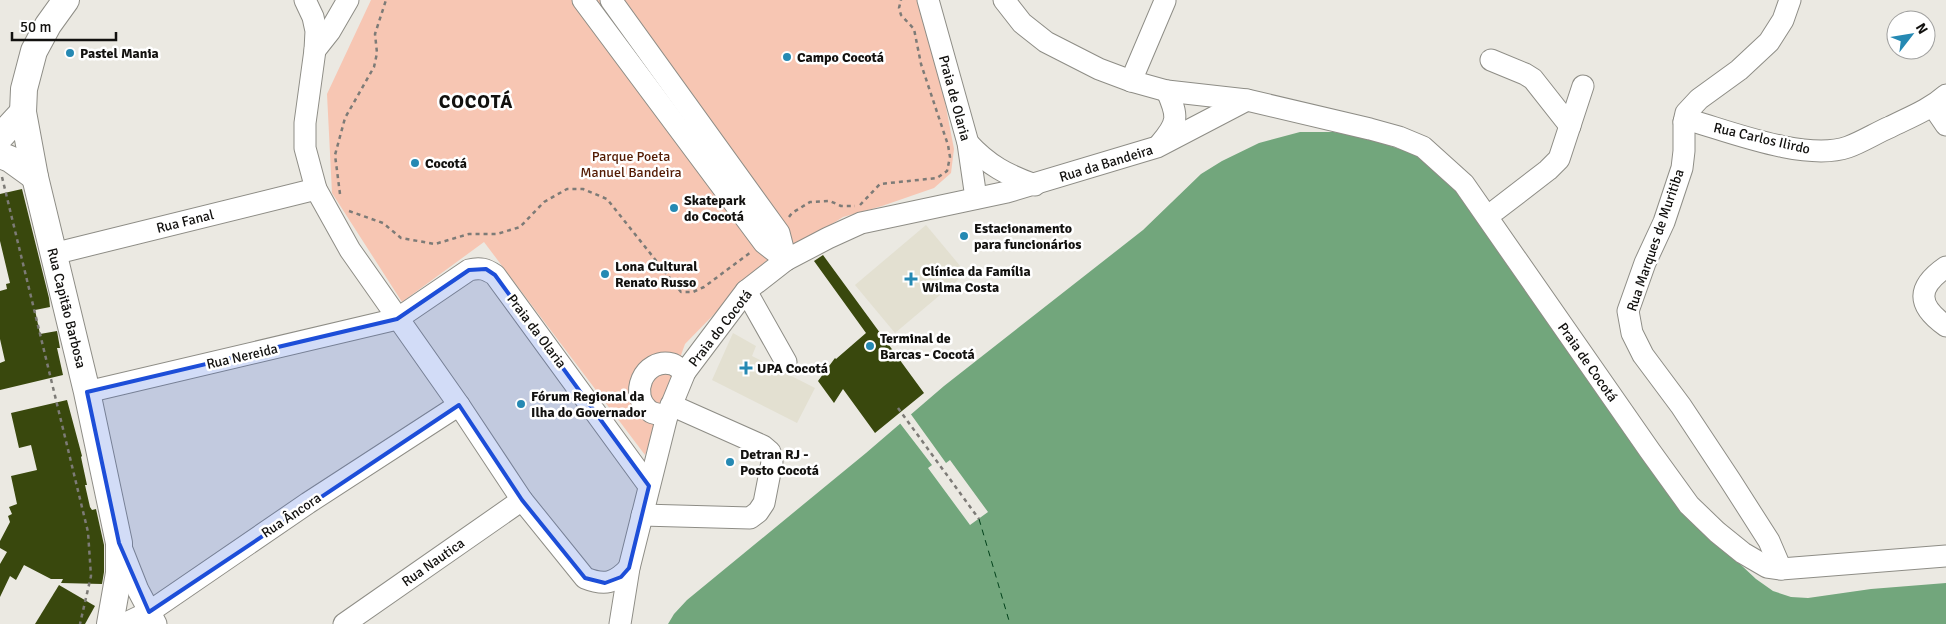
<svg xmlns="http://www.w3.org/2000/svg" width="1946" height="624" viewBox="0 0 1946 624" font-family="Signika,sans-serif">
  <rect width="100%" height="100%" fill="#ebe9e2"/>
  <!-- built -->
  <g fill="#e3e0d1">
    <polygon points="926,225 966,273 895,333 855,285"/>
    <polygon points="733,333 756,346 752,356 815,388 797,423 712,380"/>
  </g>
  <!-- green -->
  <polygon fill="#f7c6b3" points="371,0 920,0 944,97 954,149 951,173 934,188 882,206 843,217 805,241 766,261 685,344 645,455 484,242 402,302 332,193 327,94"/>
  <!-- water -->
  <polygon fill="#72a67c" points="1300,132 1334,132 1366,138 1418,155 1461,189 1695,522 1756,579 1773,591 1791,597 1808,598 1871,589 1946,583 1946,624 668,624 674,614 687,600 866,453 944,386 1143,230 1201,174 1222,161 1259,143"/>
  <!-- pier -->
  <polygon fill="#ebe9e2" points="910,413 946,463 950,460 988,512 970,525 928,468 932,465 899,422"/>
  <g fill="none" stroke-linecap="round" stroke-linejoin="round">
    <!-- ferry -->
    <polyline stroke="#01411a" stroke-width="1" stroke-dasharray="6 5" stroke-linecap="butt" points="979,519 1010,624"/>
  </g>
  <!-- building -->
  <g fill="#39480d">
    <polygon points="22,189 49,298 50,307 35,310 40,334 57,331 60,348 57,348 63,375 0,390 0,363 5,361 0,339 0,291 7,289 6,284 10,283 0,241 0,194"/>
    <polygon points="823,255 924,393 875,433 843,389 834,403 818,381 835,358 836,359 866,333 814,261"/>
    <polygon points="67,400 82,456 81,457 87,485 85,485 90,507 92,510 96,509 104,545 104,572 102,584 61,583 63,579 51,579 24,565 16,580 10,576 0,597 0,564 7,552 0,548 0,541 10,522 8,516 12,514 9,507 17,504 11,476 37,470 31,445 19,448 11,413"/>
    <polygon points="59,585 95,606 85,624 35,624"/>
  </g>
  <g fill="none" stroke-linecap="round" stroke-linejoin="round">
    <!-- minor casing -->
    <g stroke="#8e8d86" stroke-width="23">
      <g id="minor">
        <path d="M 305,0 L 313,17 L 316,31 L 315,50 L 305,123 L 305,148 L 316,189 L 350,250 L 459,405 L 522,500 L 585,578 C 605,586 615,583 629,568"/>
        <polyline points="583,0 764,243 786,260"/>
        <polyline points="611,0 779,233 786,260"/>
        <polyline points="928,0 968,143 976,198"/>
        <polyline points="1004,0 1022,23 1046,42 1099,69 1131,81 1167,91 1247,100 1370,129 1399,137 1423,147 1464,184 1650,451 1689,505 1717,532 1743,553 1767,567 1781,569 1946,556"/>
        <polyline points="315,50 330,31 348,0"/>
        <polyline points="1491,60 1525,74 1533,79 1570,126"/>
        <polyline points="1131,81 1165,1"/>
        <polyline points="1933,106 1946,125"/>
        <path d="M 1684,122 L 1696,122 C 1736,134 1808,161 1848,147 C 1862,142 1876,133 1890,127 C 1910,117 1929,110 1946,95"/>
        <path d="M 968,143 C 988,165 1007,175 1035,185"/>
        <path d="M 1160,144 C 1179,122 1178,116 1167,91"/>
        <polyline points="1496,210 1548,170 1559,159 1583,86"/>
        <polyline points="53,254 316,189"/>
        <path d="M 1946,267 C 1917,287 1916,305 1946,326"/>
        <polyline points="746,291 786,362"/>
        <path d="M 87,392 L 397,319 L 469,270 C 480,267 486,269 495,275 L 649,486"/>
        <path d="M 667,416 C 662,415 655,414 651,412 C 627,396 644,357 672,364 C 676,365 681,370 685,372"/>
        <polyline points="642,515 750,518 758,512 764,503 772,462 770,452 763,446 671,405"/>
        <polyline points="121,547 138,590 156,624"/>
        <polyline points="1781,569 1769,541 1730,480 1681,406 1643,355 1632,333 1628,311 1645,263 1664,222 1682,168 1684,151 1684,122 1686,113 1699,99 1739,70 1769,42 1783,20 1790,0"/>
        <polyline points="124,624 149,612 308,503 459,405"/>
        <polyline points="344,624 522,500"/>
        <polyline points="620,624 629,568 667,416 685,372 746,291 786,260 828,238 861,223 1007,192 1157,147 1247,100"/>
      </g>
    </g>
    <!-- major casing -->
    <g stroke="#8e8d86" stroke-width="28">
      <g id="major">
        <polyline points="66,0 48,25 34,51 24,89 23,112 35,177 87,392 119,543 119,573 110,624"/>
        <polyline points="0,137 23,112"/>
        <polyline points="0,155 10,159 35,177"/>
      </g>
    </g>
    <!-- path -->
    <g stroke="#7d7b77" stroke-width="2.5" stroke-dasharray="4 4" stroke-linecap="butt">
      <polyline points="2,177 88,532 91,576 80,624"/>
      <polyline points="340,194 335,155 345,118 374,67 377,53 375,34 386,0"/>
      <polyline points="860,205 880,184 937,178 947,171 950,157 948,145 921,64 914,29 901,15 899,8 901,0"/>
      <polyline points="349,211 383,223 401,238 435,244 469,234 497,234 520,227 544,202 567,189 583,189 607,199 681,292 693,292 704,287 751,252"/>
      <polyline points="789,217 792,213 810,202 830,201 841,206 855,206"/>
      <polyline points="898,408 979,519"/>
    </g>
    <!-- minor -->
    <use href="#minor" stroke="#fff" stroke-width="21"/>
    <!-- major -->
    <use href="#major" stroke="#fff" stroke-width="26"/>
  </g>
  <!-- marked area -->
  <path fill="#1d4ed8" fill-opacity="0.2" stroke="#1d4ed8" stroke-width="4" stroke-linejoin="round" d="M 486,269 L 495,275 L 649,486 L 629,568 L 621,577 L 605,583 L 585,578 L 522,500 L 459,405 L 149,612 L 119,543 L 87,392 L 397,319 L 469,270 Z"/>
  <!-- markers -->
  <g fill="#2589b3" stroke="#fff" stroke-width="2">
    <circle cx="70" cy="53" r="5"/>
    <circle cx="787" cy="57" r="5"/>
    <circle cx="415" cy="163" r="5"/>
    <circle cx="674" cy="208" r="5"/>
    <circle cx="964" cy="236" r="5"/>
    <circle cx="605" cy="274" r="5"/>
    <path d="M908.5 271.5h5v5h5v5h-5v5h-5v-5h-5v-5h5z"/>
    <circle cx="870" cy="346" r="5"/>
    <path d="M743.5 360.5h5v5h5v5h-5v5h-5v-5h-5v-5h5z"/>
    <circle cx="521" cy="404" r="5"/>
    <circle cx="730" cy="462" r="5"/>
  </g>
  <g text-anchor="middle" stroke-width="5" stroke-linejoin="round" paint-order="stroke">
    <!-- poi labels -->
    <g font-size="14" font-weight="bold" fill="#12110f" stroke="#fff" text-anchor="start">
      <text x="80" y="58">Pastel Mania</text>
      <text x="797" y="62">Campo Cocotá</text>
      <text x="425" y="168">Cocotá</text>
      <text x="684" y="205">Skatepark<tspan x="684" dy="16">do Cocotá</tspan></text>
      <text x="974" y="233">Estacionamento<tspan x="974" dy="16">para funcionários</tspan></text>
      <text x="615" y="271">Lona Cultural<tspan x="615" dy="16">Renato Russo</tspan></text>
      <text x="922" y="276">Clínica da Família<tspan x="922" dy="16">Wilma Costa</tspan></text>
      <text x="880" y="343">Terminal de<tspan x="880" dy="16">Barcas - Cocotá</tspan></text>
      <text x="757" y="373">UPA Cocotá</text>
      <text x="531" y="401">Fórum Regional da<tspan x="531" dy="16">Ilha do Governador</tspan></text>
      <text x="740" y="459">Detran RJ -<tspan x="740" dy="16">Posto Cocotá</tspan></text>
    </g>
    <!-- street labels -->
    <g font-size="14" fill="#12110f" stroke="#fff">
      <text transform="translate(955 98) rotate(75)" y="5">Praia de Olaria</text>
      <text transform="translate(1762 138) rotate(13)" y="5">Rua Carlos Ilirdo</text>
      <text transform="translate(1106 163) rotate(-17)" y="5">Rua da Bandeira</text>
      <text transform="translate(185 221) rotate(-14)" y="5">Rua Fanal</text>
      <text transform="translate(1655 240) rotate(-71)" y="5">Rua Marques de Muritiba</text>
      <text transform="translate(67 308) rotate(76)" y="5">Rua Capitão Barbosa</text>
      <text transform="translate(720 328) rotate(-52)" y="5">Praia do Cocotá</text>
      <text transform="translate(537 331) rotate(53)" y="5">Praia da Olaria</text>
      <text transform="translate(242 356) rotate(-13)" y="5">Rua Nereida</text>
      <text transform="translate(1588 362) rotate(55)" y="5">Praia de Cocotá</text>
      <text transform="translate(291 515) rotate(-34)" y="5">Rua Âncora</text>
      <text transform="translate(433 562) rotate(-35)" y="5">Rua Nautica</text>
    </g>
    <!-- park labels -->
    <g font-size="14" fill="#531b02" stroke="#fff">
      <text x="631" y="161">Parque Poeta<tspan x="631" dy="16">Manuel Bandeira</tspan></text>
    </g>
    <!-- district labels -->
    <g font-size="19" font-weight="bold" letter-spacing="1" fill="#12110f" stroke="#fff">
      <text x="476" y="108">COCOTÁ</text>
    </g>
  </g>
  <!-- north arrow -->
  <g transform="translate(1911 35) rotate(59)"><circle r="24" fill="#ffffff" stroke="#a0a09f"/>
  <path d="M0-4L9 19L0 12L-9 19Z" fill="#2589b3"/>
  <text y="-8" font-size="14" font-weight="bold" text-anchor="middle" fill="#12110f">N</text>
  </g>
  <!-- scale -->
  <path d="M12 32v8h104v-8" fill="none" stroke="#12110f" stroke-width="2.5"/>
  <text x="20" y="32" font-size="15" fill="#12110f" stroke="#ffffff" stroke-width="4" paint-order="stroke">50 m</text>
</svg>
